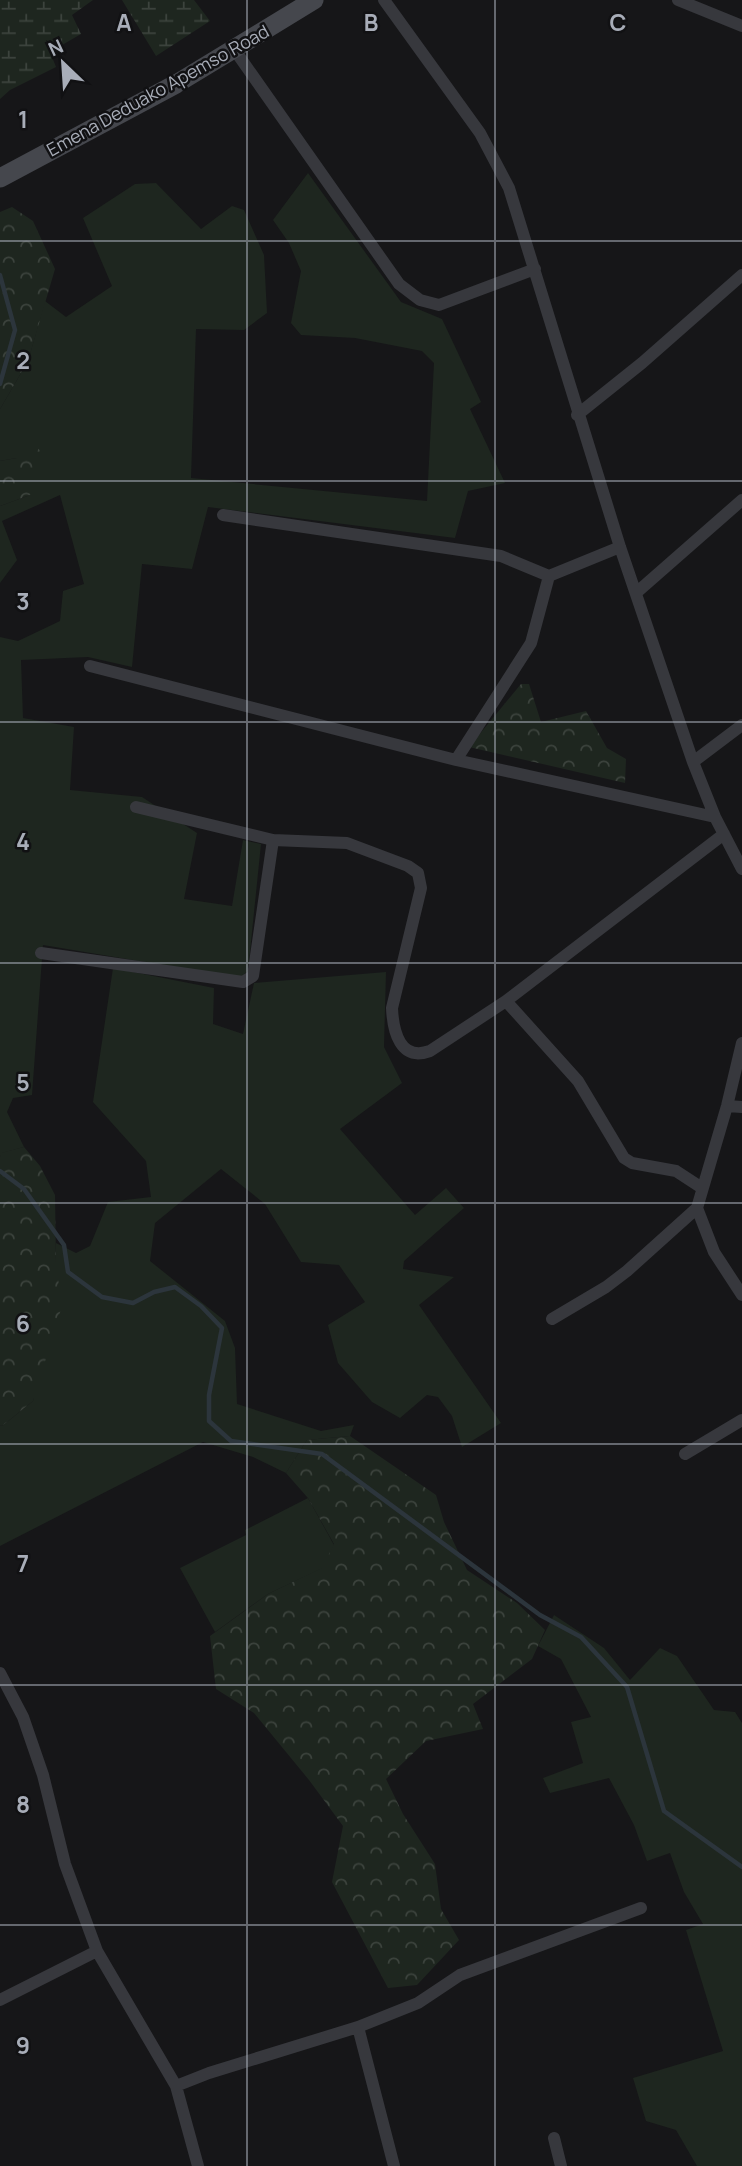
<svg xmlns="http://www.w3.org/2000/svg" width="742" height="2166" font-family="Manrope,sans-serif">
<defs>
<pattern id="forest-crowns" width="20" height="18" patternUnits="userSpaceOnUse" patternTransform="scale(1.75)"><rect width="20" height="18" fill="#1e261f"/><path d="M2 6a3 3 0 1 1 6 0M12 15a3 3 0 1 1 6 0" fill="none" stroke="#3c433d"/></pattern>
<pattern id="wetland-marsh" width="20" height="14" patternUnits="userSpaceOnUse" patternTransform="scale(1.75)"><rect width="20" height="14" fill="#1e261f"/><path d="M1 5h8M5 5V1M11 12h8M15 12V8" fill="none" stroke="#3c433d"/></pattern>
</defs>
<rect width="100%" height="100%" fill="#161618"/>
<!-- green -->
<path fill="#1e261f" d="M308,173l93,129 41,17 39,83 -11,7 35,74 -37,8 -13,47 -247,-31 -16,62 -50,-5 -10,103 -44,-10 -67,3 2,58 51,9 -4,63 72,7 55,36 -13,66 48,7 11,-66 18,4 -13,127 -8,7 -197,-33 -11,150 -19,3 -6,14 17,35 -22,6 -2,4v-520l18,4 42,-20 3,-30 21,-7 -24,-89 -58,26 15,39 -17,23v-77l30,-11 -13,-37 -17,3v-52l28,-48 17,-60 21,16 46,-31 -29,-68 52,-34 21,-1 45,46 31,-23 12,4 20,45 3,58 -23,17 -48,-1 -5,149 236,23 7,-138 -12,-12 -67,-13 -54,-3 -10,-12 10,-52 -12,-28 -16,-23z
M113,968l101,20 -1,36 30,10 11,-51 132,-11 -2,75 18,36 -62,46 75,86 31,-27 18,20 -60,53 -1,8 51,8 -35,28 82,118 -39,24 -10,-31 -14,-19 -11,-2 -27,23 -28,-16 -34,-39 -10,-38 37,-23 -26,-37 -38,-3 -36,-58 -44,-35 -66,54 -5,38 75,60 10,27 2,56 84,27 33,-6 -4,11 -43,4 -21,33 -33,-16 -50,-15 -203,104v-121l2,1 31,-25 23,-137v-21l20,10 14,-7 18,-44 43,-5 -5,-36 -53,-59z
M308,1498l26,47 -11,23 -55,26 -53,38 -35,-64 66,-33 -1,-5z
M554,1615l50,33 26,32 30,-32 17,8 37,54 21,2 7,11v443h-45l-21,-36 -30,-9 -13,-43 90,-27 -37,-121 17,-6 -19,-32 -14,-39 -23,8 -13,-36 -25,-47 -59,15 -7,-15 40,-15 -12,-41 20,-5 -30,-58 -23,-13z"/>
<!-- forest -->
<path fill="url(#forest-crowns)" d="M12,207l21,14 22,48 -27,92 -28,48v-197z
M32,443l14,13 -16,39 -30,11v-45l17,-3z
M521,684h8l12,38 45,-11 21,37 19,11 -1,24 -156,-36z
M24,1147l16,19 15,29 1,69 6,42 -29,95 -31,25 -2,-1v-268l1,-4z
M350,1436l86,59 8,27 23,48 50,33 28,27 -13,29 -59,45 10,25 -57,12 -40,38 17,35 32,50 6,45 18,31 -42,45 -29,3 -56,-106 11,-56 -34,-46 -55,-67 -38,-24 -6,-53 58,-42 54,-26 12,-24 -26,-46 -22,-25 21,-33z"/>
<!-- wetland -->
<path fill="url(#wetland-marsh)" d="M0,0h93l-21,15 9,19 -31,18 6,15 -46,23 -10,9z
M122,0h72l16,21 -54,35z"/>
<g fill="none" stroke-linecap="round" stroke-linejoin="round">
<!-- stream -->
<path stroke="#2c353c" stroke-width="4.5" d="M0,275l15,55 -15,54
M0,1171l24,18 40,56 4,27 34,25 31,6 21,-11 21,-5 26,19 21,22 -13,67v26l22,20 91,13 218,161 41,22 46,50 37,124 78,56"/>
<!-- street -->
<path stroke="#37383d" stroke-width="12" d="M384,0l96,133 29,55 111,359 73,215 22,55 27,52
M678,0l64,26
M234,49l165,235 21,16 19,5 96,-36
M577,415l65,-52 100,-88
M223,515l278,41 48,20 -18,67 -75,117
M549,576l71,-29
M636,593l106,-93
M90,666l366,94 259,57
M693,762l49,-37
M136,807l137,33 74,3 61,23 10,7 3,15 -29,120c1,23 8,54 38,43l76,-50 218,-167
M41,953l202,29 10,-6 20,-136
M506,1001l72,80 46,77 8,5 44,8 26,17
M727,1106l15,1
M697,1208l17,44 28,43
M552,1319l54,-32 21,-16 70,-63 30,-102 15,-63
M685,1454l57,-34
M0,1673l23,44 20,58 22,89 32,87 79,135 22,80
M0,2000l97,-49
M358,2027l36,139
M176,2086l33,-13 149,-46 60,-24 42,-28 181,-67
M554,2138l7,28"/>
<!-- secondary -->
<path stroke="#45474d" stroke-width="19" d="M0,178l176,-94 138,-84"/>
</g>
<!-- grid -->
<path fill="none" stroke="#a8adb8" stroke-width="2" stroke-opacity="0.55" d="M247,0v2166M495,0v2166M0,241h742M0,481h742M0,722h742M0,963h742M0,1203h742M0,1444h742M0,1685h742M0,1925h742"/>
<g text-anchor="middle" stroke-width="5" stroke-linejoin="round" paint-order="stroke">
<!-- street labels -->
<g font-size="18" fill="#a8adb8" stroke="#111113">
<text transform="translate(158 91) rotate(-29)" y="6">Emena Deduako Apemso Road</text>
</g>
</g>
<g font-size="23" text-anchor="middle" font-weight="bold" fill="#a8adb8" stroke="#111113" stroke-width="5" stroke-linejoin="round" paint-order="stroke">
<text x="124" y="31">A</text>
<text x="371" y="31">B</text>
<text x="618" y="31">C</text>
<text x="23" y="128">1</text>
<text x="23" y="369">2</text>
<text x="23" y="610">3</text>
<text x="23" y="850">4</text>
<text x="23" y="1091">5</text>
<text x="23" y="1332">6</text>
<text x="23" y="1572">7</text>
<text x="23" y="1813">8</text>
<text x="23" y="2054">9</text>
</g>
<!-- north arrow -->
<g transform="translate(63 63) rotate(335)" stroke="#111113" stroke-width="5" paint-order="stroke">
<path d="M0-5L12 26L0 18L-12 26Z" fill="#a8adb8"/>
<text y="-10" font-size="19" font-weight="bold" text-anchor="middle" fill="#a8adb8">N</text>
</g>
</svg>
